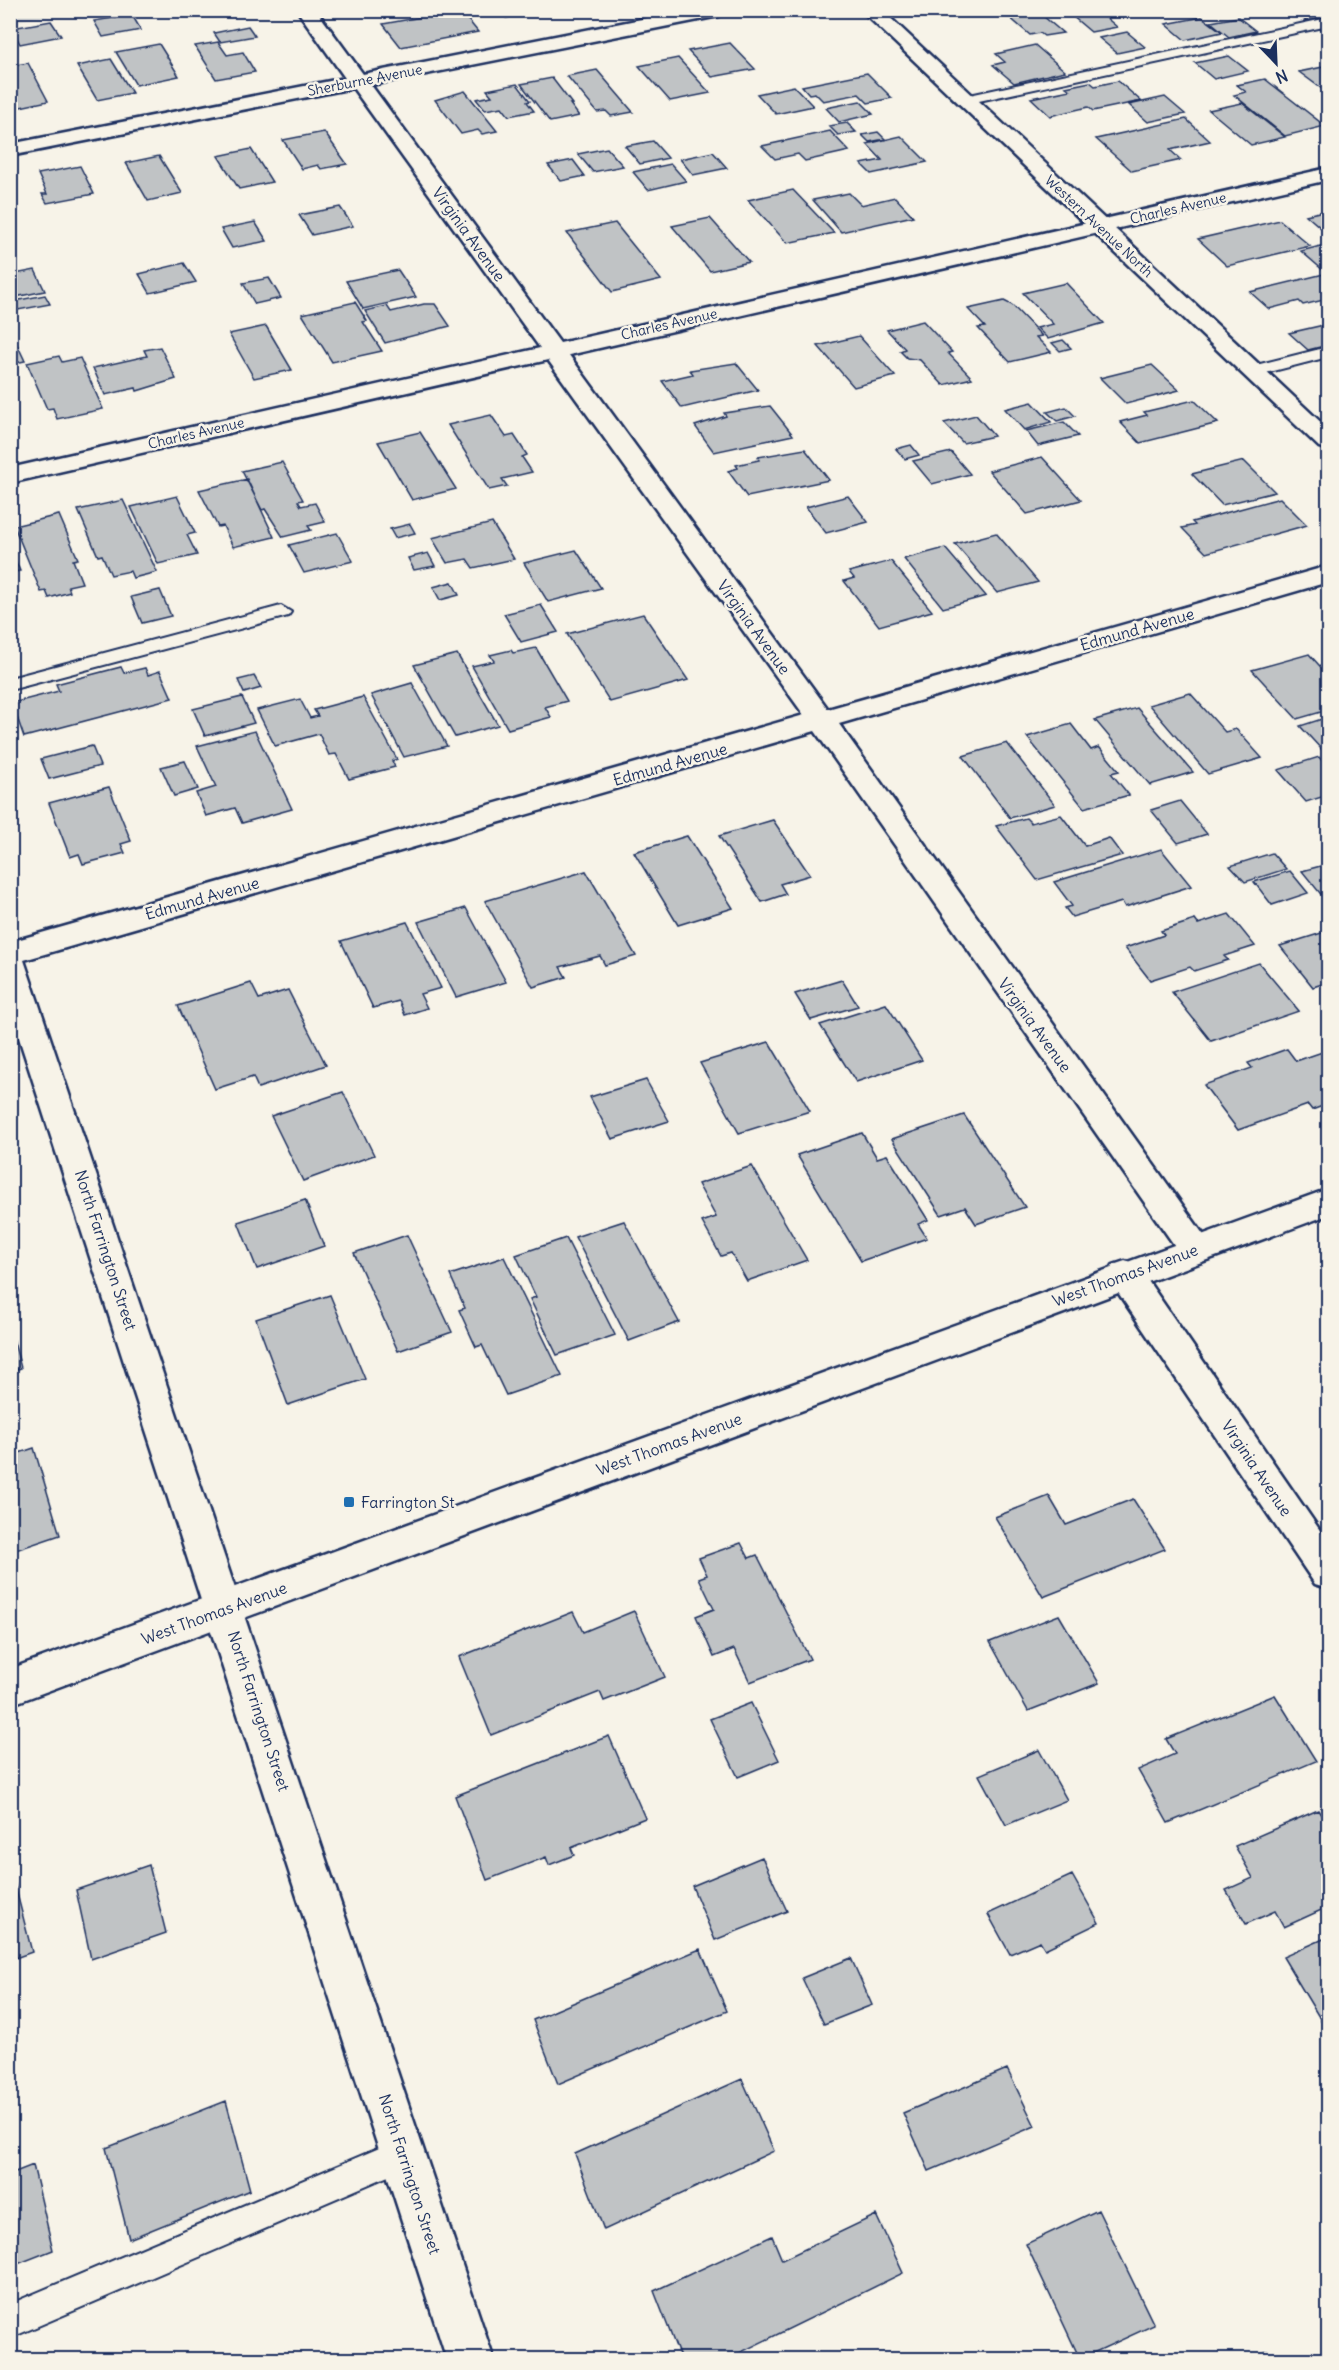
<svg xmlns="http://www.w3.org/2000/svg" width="1339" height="2370" font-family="Delius,sans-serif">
<rect width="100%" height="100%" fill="#f7f3e8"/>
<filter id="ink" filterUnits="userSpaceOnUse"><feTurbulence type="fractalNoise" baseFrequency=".0167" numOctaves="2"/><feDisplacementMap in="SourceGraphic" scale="12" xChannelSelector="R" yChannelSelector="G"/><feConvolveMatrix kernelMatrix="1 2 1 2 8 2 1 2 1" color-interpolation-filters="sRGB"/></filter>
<g filter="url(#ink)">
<!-- built -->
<path fill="#e6e5de" d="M11,10h65v1l-65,11z"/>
<!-- building -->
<path fill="#c0c3c5" stroke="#1b2f5e" stroke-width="1.5" d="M460,10l18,22 -77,15 -18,-23z
M483,10h59v1l-36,7 -4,-4 -13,3z
M1001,10h35l27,23 -19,3 -4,-3 -10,2z
M1065,10h32l20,17 -26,5z
M1298,10h30v6l-22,5 -9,-7 4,-1z
M132,15l9,15 -38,7 -9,-16z
M1202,17l20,15 -37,8 -19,-16z
M1238,17l18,14 -27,6 -18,-15z
M51,21l10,15 -41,8 -8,-16z
M248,26l7,10 -35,6 -6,-9z
M1127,32l18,15 -28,6 -18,-15z
M218,42l9,13 16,-3 12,20 -39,7 -21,-33z
M730,43l25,26 -43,8 -24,-26z
M159,44l20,32 -43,9 -20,-33z
M1035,45l30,26 -51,12 -21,-18 12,-3 -9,-8z
M1229,56l19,15 -34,8 -19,-16z
M678,58l32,35 -40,8 -31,-35z
M111,59l21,34 -35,7 -20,-34z
M28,63l20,38 -32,7 -6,-10v-32z
M1328,66v32l-6,-5 4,-1 -27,-20z
M597,70l36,42 -22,4 -5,-5 -9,1 -30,-36z
M867,73l25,25 -24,5 -9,-9 -36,7 -8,-8 -6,1 -7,-8z
M552,78l20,26h-2l9,12 -29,6 -29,-38z
M1265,79l60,47 -40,10 -51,-41 12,-3 -9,-7z
M1118,81l23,20 -48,10 -5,-4 -38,9 -19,-18 39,-8 -4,-3 24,-5 5,4z
M517,84l13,17 -3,1 7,9 -25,5 -7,-9 -17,3 -9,-11 16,-3 -5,-6z
M794,86l19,20 -37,8 -19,-20z
M465,91l32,40 -15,3 -4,-4 -17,4 -26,-34z
M1165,97l20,17 -37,8 -19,-17z
M860,101l13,13 -34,8 -13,-14z
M1242,103l43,34 -34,8 -42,-35z
M1186,119l24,22 -40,9 11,10 -49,11 -36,-32z
M847,123l9,9 -18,3 -9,-9z
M830,131l19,20 -44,10 -7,-7 -23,5 -13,-13z
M324,132l23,32 -26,5 -3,-4 -16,4 -19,-29z
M878,132l7,7 -16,3 -7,-7z
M901,136l26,26 -56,12 -10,-10 21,-4 -15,-16z
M653,141l15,17 -28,6 -15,-18z
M607,148l16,18 -30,6 -15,-18z
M251,149l21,33 -33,7 -21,-33z
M713,152l14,16 -34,7 -13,-16z
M159,156l23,37 -34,8 -22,-38z
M573,160l12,16 -24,5 -13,-16z
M671,164l15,17 -38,9 -15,-18z
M80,166l14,28 -47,9 -5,-9h5l-9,-20z
M793,190l41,43 -47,10 -39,-43z
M849,193l12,12 34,-8 18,19 -72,16 -28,-32z
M340,207l13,19 -41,9 -13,-20z
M1328,210v24l-22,-19z
M710,218l39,44 -39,9 -38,-45z
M1280,220l30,26 -83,20 -29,-27z
M255,222l12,19 -35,7 -11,-19z
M615,223l46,57 -49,12 -45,-59z
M1328,244v27l-3,1 -24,-21z
M184,263l12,19 -46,11 -11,-19z
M35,270l10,21 -35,7v-23z
M398,270l18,27 -53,12 -17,-28z
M1328,273v26l-25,6 -4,-4 -30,8 -19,-17z
M269,278l12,20 -26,6 -12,-21z
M1066,283l38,40 -56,16 -11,-11 16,-4 -30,-31z
M45,295l5,9 -32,6 -4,-9z
M1004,301l8,4 30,31 -6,1 15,15 -41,10 -32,-34 7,-1 -17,-18z
M355,302l12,19 -4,1 19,29 -50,11 -30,-48z
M424,304h11l15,22 -65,17 -20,-32 22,-5 4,6z
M923,321l29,31 -4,1 24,25 -29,7 -23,-25 -13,-2 -7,-7 5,-2 -18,-19z
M1328,324v21l-20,5 -19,-17z
M266,326l26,44 -38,8 -25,-44z
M859,336l36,40 -41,11 -36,-41z
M15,340l10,21 -15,3v-23z
M1063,340l8,8 -11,3 -8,-8z
M160,347l16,32 -39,12 -1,-3 -31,7 -12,-27 54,-12 -3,-6z
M59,356l3,6 18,-4 23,51 -46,10 -4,-11 -6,1 -20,-46z
M736,363l22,27 -76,18 -20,-27 31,-7 -3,-4z
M1152,365l27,25 -53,14 -26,-26z
M1194,400l24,23 -78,20 -20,-21 27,-7 -3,-3z
M1032,402l19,20 -27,8 -19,-21z
M770,406l23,29 -79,17 -19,-26 31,-10 -2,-3z
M1066,407l9,9 -18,5 -10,-9z
M491,415l15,22 8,-2 13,20 -5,2 10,15 -30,7 5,7 -18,4 -41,-65z
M976,415l18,21 -31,7 -19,-20z
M1064,422l14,14 -40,10 -12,-15z
M420,432l36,57 -44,11 -34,-58z
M911,445l8,10 -14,4 -9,-10z
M805,449l24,31 -82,17 -19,-26 10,-3 -2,-3 23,-5 -1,-3z
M951,452l19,22 -38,10 -19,-23z
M1042,457l39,43 -54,14 -38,-43z
M1244,461l31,31 -53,13 -30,-31z
M282,462l21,38 -5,1 3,5 14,-3 10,19 -17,4 3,4 -28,7 -18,-28 -3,1 -20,-39z
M247,479l27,58 -41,10 -10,-21 -5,1 -19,-37z
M177,496l18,37 -8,2 10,20 -39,9 -27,-57z
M848,496l20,26 -42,11 -20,-26z
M1280,498l27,27 -101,28 -24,-25 13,-3 -3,-3z
M123,500l34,72 -24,6 -3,-7 -19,4 -9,-20 -4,1 -20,-46z
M59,515l19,44 -5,1 9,23 -14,3 2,6 -21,6 -3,-7 -5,1 -27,-66z
M492,523l22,36 -41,9 -6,-9 -20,4 -15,-25z
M410,524l5,9 -20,5 -5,-9z
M337,533l16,28 -49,12 -15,-28z
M996,533l42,49 -41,11 -42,-49z
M10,548l10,23 -10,2z
M945,548l41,48 -43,12 -39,-49z
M576,550l25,38 -53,14 -24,-39z
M428,553l7,13 -21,4 -6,-12z
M891,561l41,50 -53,15 -35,-45 10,-3 -5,-6z
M452,582l7,13 -19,5 -7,-13z
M160,590l11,26 -29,7 -11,-26z
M541,605l17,27 -37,10 -17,-28z
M643,614l45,66 -78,22 -43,-68z
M536,648l31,53 -22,6 6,10 -43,12 -36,-63 22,-5 -4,-6 21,-5 2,3z
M457,654l41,71 -43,12 -41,-72z
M1309,654l19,21v35l-31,9 -45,-49z
M121,667l3,6 21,-5 3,7 12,-4 12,27 -148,39 -12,-34 47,-12 -3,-7z
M254,676l7,12 -17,5 -6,-13z
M412,683l35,63 -43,11 -33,-62z
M1190,693l35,39 11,-3 26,29 -54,16 -59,-69z
M242,697l12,26 -49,13 -12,-27z
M363,697l34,62 -5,2 3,6 -46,12 -13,-25 -7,1 -10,-21 -44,12 -18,-36 43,-11 10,19 8,-2 -4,-6z
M1137,708l56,64 -43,13 -55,-65z
M1328,717v33l-5,1 -23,-25z
M1071,724l20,26 8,-3 20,24 -8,2 18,22 -45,13 -57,-71z
M255,731l37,78 -50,14 -7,-15 -29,8 -10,-23 20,-6 -19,-41z
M1007,743l48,62 -45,13 -47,-62z
M92,746l8,20 -51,13 -8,-20z
M1319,757l9,11v27l-22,7 -28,-32z
M185,761l13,28 -24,7 -13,-29z
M109,787l22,54 -10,3 4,9 -42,11 -4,-10 -9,3 -21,-54z
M1180,801l27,33 -29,9 -27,-33z
M1061,815l24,31 24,-8 13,17 -85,25 -41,-54 30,-8 5,5z
M773,820l37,55 -30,9 6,10 -24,8 -43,-66z
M687,836l46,72 -55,17 -44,-73z
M1161,849l30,37 -66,21 -3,-5 -50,15 -7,-9 7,-2 -18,-24z
M1272,853l14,16 -41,13 -15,-16z
M1328,864v39l-26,-32z
M586,871l50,85 -31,9 -5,-9 -40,11 6,10 -33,10 -48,-86z
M1290,871l18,22 -36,12 -18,-23z
M466,908l40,74 -50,15 -38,-75z
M1229,914l26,32 -31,10 4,4 -34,11 -4,-4 -40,13 -25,-32 39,-13 -3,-4 34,-11 3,4z
M407,922l34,66 -21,6 7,14 -22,7 -6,-14 -26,7 -32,-67z
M1328,931v51l-15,5 -33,-41z
M1259,963l40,48 -88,30 -39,-49z
M842,980l16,26 -47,14 -16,-26z
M251,983l8,16 29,-9 38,75 -68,23 -5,-11 -38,12 -37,-83z
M886,1004l36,56 -66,22 -36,-57z
M769,1042l41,69 -71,22 -39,-70z
M1287,1049l9,12 32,-11v54l-16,6 -4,-5 -70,25 -34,-45 48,-17 -4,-5z
M646,1080l23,41 -57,18 -22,-42z
M343,1092l31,63 -71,26 -32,-65z
M964,1115l61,92 -49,17 -11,-17 -24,8 -49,-76z
M862,1133l15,25 10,-3 41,65 -10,4 9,14 -66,23 -64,-106z
M752,1166l55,94 -60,21 -16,-28 -10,3 -19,-34 14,-5 -18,-33z
M305,1200l19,46 -67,23 -19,-47z
M624,1221l55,101 -50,19 -54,-104z
M407,1235l45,97 -54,19 -44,-98z
M566,1238l49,97 -58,20 -27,-56 6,-2 -20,-42z
M504,1257l58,119 -56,19 -24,-50 -6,2 -17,-37 6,-2 -15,-33z
M330,1295l35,84 -77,26 -32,-86z
M10,1327l11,41 -11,4z
M34,1448l26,87 -50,17v-96z
M1049,1496l17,29 67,-26 32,50 -122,48 -48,-80z
M741,1543l8,15 8,-3 53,104 -60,23 -16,-33 -20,8 -18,-41 18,-7 -15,-31 8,-3 -8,-17z
M634,1611l31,66 -61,24 -4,-9 -109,43 -32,-78 114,-45 10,20z
M1059,1615l40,68 -71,28 -38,-69z
M1275,1695l41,66 -148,62 -30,-53 37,-16 -9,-15z
M751,1703l28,57 -41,17 -28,-58z
M609,1736l36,82 -74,30 3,7 -25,10 -3,-8 -59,23 -32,-84z
M1039,1750l28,50 -61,25 -27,-50z
M1318,1810l10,16v81l-44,20 -9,-16 -29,13 -20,-34 27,-12 -18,-32z
M762,1857l25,54 -72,29 -23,-54z
M149,1865l17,68 -75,26 -15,-69z
M10,1866l22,86 -22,8z
M1072,1875l27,48 -54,26 -5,-8 -30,13 -22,-40z
M1328,1937v95l-45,-75z
M700,1949l27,62 -169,73 -25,-64z
M851,1958l21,47 -48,19 -22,-46z
M1007,2069l28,57 -106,45 -26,-58z
M742,2079l32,72 -170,79 -29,-76z
M226,2101l24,89 -121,49 -23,-91z
M33,2165l20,85 -43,17v-93z
M1098,2210l56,115 -74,34 -54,-115z
M876,2215l27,58 -178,87h-44l-27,-69 118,-55 10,24z
M1267,2351l5,9h-22z"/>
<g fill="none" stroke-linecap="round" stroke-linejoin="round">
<defs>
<path id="lane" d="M1328,18v8l-363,78 -7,-4 7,-4z
M1328,347v10l-74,19 -9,-5 3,-4z
M281,606l10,6 -3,4 -278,74v-12z
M403,2138l11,5 5,11 -5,11 -404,173v-34z"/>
<path id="street" d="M297,10h19l47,64 324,-64h41l-9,6 -348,69 189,258 768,-175v12l-759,175 259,354 500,-143v16l-489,142 369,517 5,9 -5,9 -12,4 -12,-4 -369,-528 -791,229 470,1400h-47l-437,-1350v-68l794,-227 -256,-355 -538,123v-15l530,-120 -187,-260 -343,68v-12l335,-66z
M1125,1261l12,4 191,277v46l-13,-4 -202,-299 -5,-10 5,-10z"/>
<path id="secondary" d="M861,10h21l446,419v20l-9,-2z
M1328,1189v26l-1318,490v-36z"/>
</defs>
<!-- lane casing -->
<use href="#lane" stroke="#1b2f5e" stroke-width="4"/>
<!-- street casing -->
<use href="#street" stroke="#1b2f5e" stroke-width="5"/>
<!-- secondary casing -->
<use href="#secondary" stroke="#1b2f5e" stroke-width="5"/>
<!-- lane -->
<use href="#lane" fill="#f7f3e8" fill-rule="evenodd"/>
<!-- street -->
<use href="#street" fill="#f7f3e8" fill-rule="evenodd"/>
<!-- secondary -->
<use href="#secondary" fill="#f7f3e8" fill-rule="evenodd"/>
</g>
</g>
<!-- markers -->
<rect fill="#1f6fb2" stroke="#f7f3e8" stroke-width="2" x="343" y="1496" width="12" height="12" rx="3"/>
<g text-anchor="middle" stroke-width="5" stroke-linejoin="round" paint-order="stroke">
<!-- far-street labels -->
<g font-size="14" fill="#1b2f5e" stroke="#f7f3e8">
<text transform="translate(365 80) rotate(-11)" y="5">Sherburne Avenue</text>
<text transform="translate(1178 208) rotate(-13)" y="5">Charles Avenue</text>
<text transform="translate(1099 226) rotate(43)" y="5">Western Avenue North</text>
<text transform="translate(669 324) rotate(-13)" y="5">Charles Avenue</text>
<text transform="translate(196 433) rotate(-13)" y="5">Charles Avenue</text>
</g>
<!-- street labels -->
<g font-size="16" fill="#1b2f5e" stroke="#f7f3e8">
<text transform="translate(469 234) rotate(54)" y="6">Virginia Avenue</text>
<text transform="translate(754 627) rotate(54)" y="6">Virginia Avenue</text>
<text transform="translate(1137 629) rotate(-16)" y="6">Edmund Avenue</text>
<text transform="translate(670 764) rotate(-16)" y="6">Edmund Avenue</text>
<text transform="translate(202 898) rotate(-16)" y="6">Edmund Avenue</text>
<text transform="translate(1035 1025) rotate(54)" y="6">Virginia Avenue</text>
<text transform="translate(106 1250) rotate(72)" y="6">North Farrington Street</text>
<text transform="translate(1125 1275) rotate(-20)" y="6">West Thomas Avenue</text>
<text transform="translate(669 1444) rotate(-20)" y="6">West Thomas Avenue</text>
<text transform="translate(1257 1468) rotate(56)" y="6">Virginia Avenue</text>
<text transform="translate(214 1613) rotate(-20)" y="6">West Thomas Avenue</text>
<text transform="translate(259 1711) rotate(72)" y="6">North Farrington Street</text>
<text transform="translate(410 2174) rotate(72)" y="6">North Farrington Street</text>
</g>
<!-- poi labels -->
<g font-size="16" fill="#1b2f5e" stroke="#f7f3e8" text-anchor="start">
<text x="361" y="1508">Farrington St</text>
</g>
</g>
<!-- margin -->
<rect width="1339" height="2370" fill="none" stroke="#f7f3e8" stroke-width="36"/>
<rect x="18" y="18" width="1303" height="2334" fill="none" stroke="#1b2f5e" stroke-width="2" filter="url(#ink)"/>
<!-- north arrow -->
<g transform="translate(1276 63) rotate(157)" stroke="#f7f3e8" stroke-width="4.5" paint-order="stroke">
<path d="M0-4.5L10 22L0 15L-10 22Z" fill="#1b2f5e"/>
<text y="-9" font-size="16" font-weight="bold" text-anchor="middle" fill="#1b2f5e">N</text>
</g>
</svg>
